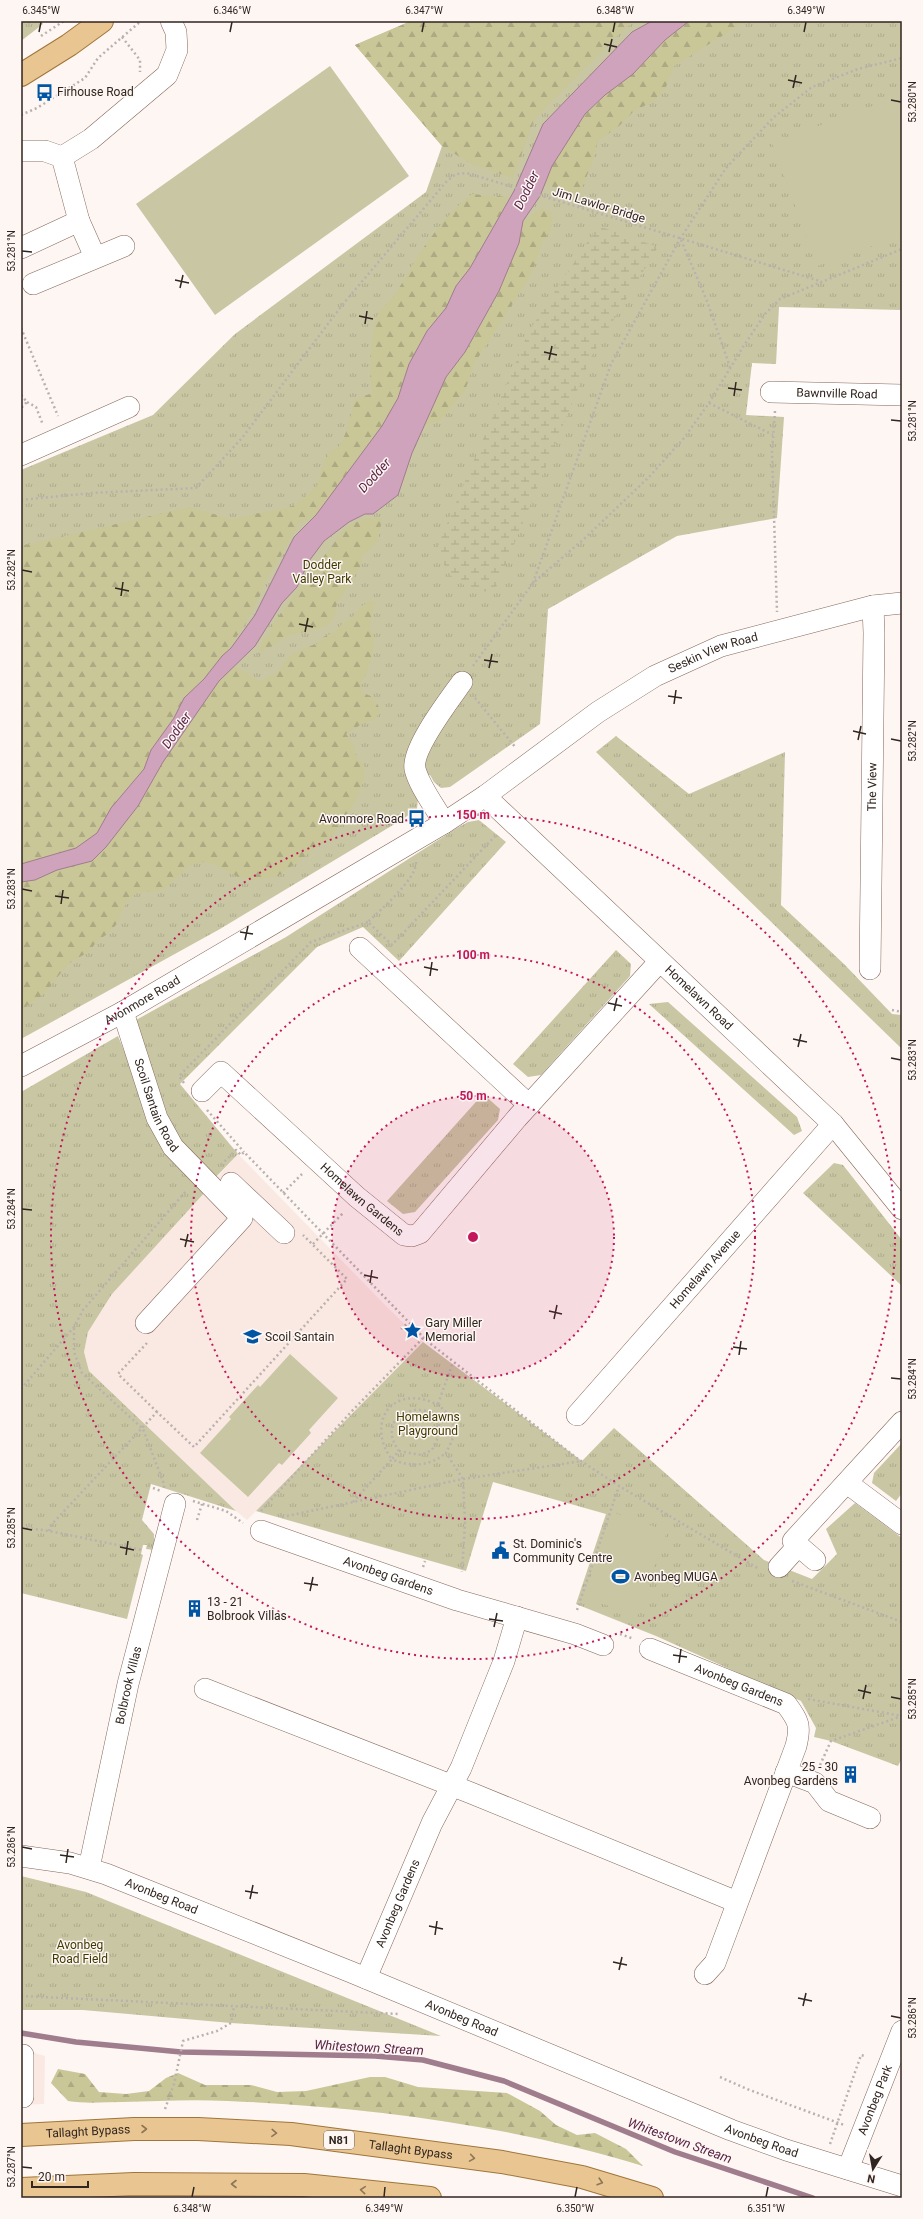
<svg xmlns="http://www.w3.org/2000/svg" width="923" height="2219" font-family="Roboto,sans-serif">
<defs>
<pattern id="grass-tufts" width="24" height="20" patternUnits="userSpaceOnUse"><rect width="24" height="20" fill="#c9c6a4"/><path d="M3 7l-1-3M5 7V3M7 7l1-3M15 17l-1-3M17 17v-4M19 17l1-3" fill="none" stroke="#adaa8d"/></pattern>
<pattern id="forest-firs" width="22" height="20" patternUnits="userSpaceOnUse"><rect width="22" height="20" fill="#c9c698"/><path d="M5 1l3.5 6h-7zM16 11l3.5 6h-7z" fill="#adaa83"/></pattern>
<pattern id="wetland-marsh" width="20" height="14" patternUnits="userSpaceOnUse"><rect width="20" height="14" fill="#c9c6a4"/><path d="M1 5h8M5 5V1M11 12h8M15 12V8" fill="none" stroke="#adaa8d"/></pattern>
</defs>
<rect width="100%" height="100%" fill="#fdf6f3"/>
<!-- built -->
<path fill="#fae9e2" d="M238,1154l149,153 36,35 -176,178 -11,-9 -147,-140 -5,-19 4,-20 24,-38z
M21,2049l24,7 -1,48 -23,1z"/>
<!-- grass -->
<path fill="url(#grass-tufts)" d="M21,21h20l2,3 -22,17z
M411,21h491v289l-123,-3 -3,57 -24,-1 -6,52 38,2 -7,101 -100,18 -129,73 -8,115 -90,63 -9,1 -7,-6 -4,-7 -16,7 4,16 -1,11 -14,10 -183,110 -199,110v-569l132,-55 82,-81 191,-142 16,-46 -87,-101z
M616,736l73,58 96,-42 -4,153 63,59 48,50 10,1v34l-306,-297z
M479,820l27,22 -107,119 -36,-34 -46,20 -137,137 58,70 -24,25 -44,-47 -34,-112 150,-83 171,-109 11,-6z
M616,950l15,14 -1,12 -89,99 -13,2 -15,-13z
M668,1002l129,115 5,14 -8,4 -145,-131z
M118,1036l38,93 50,62 -94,103 -24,38 -4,20 5,19 147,140 -85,-27 -9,36 12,14v16l-8,-1 1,-4h-4l-2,9 2,1 -16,64 -106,-26v-501z
M483,1094l17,15 -2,11 -83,92 -12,2 -16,-13z
M834,1163l9,2 59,75v46l-99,-93z
M423,1342l159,119 32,-33 150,132 48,19 25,-25 -11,-25 29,-26 47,35v220l-4,8 -67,-25 -17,-4 2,-9 -15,-27 -145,-65 -80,-32 30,-90 -113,-32 -27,89 -210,-60z
M902,1443v50l-6,8 -24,-18 2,-10z
M21,1876l65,16 355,144 -210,-13 -148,-13h-62z"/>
<!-- forest -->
<path fill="url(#forest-firs)" d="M411,21h225l-11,7 -91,92 -21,58 -42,-14 -29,-18 -87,-101z
M689,21h57l-72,45 -8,21 -9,12 -24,13 -14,14 -21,15 -5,20 -14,34 -35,-11 8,-18 33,-52 20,-19 28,-21 32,-34z
M472,194l36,3 -4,11 -34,60 -14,18 -10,22 -19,23 -18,33 -11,34 -16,28 -66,89 -17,9 -34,59 -14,31 -24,38 -11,12 13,-1 31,18 17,-8 12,-17 17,-9 11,-3 6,-7 13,-6 6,-7 13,-9 4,-7 10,-7h7l-7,26c2,3 5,7 5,11 1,11 -6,37 -13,45l2,10c11,3 14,8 17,18l-5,9 -10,2 -19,12 7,9 3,13 8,10v13l-10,26 -23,32 -53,39 -14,3 -13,1 -13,-3 -23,-12 -12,-3 -12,3 -28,25 -26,3 -10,8 -11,24 -10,10 -9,6 -7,10 -22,13 -24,30 -23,16v-464l168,-39 43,12 61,-13 24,-20 5,-19 6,-15c3,-1 7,-2 9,-4 9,-8 15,-36 17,-49l19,-6c-6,-15 -2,-67 6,-81 3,-6 9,-9 13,-14 11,-14 19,-32 29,-47 14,-20 32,-43 51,-57z
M541,208l12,5 -2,17 -9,13 -10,30 -58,91 -9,27 -25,30 -16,4 22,-48 19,-25 34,-61 20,-48 4,-22z
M365,518h17l-4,24 -17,15 1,7 -25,39 -3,16 -9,8 -34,8 -22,12 -11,8 5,-16 7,-6 2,-8 74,-98z
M58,2069l27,5 14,18 27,2 23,-3 17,-13 12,-5 27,12h46l26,7 29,-1 64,-14h15l33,10 89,6 33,18 16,14 21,10 18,-2 31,16 17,17c-134,-41 -275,-59 -415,-65 -35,-2 -71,0 -106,1 -18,0 -36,2 -54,-1l-17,-18z"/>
<!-- wetland -->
<path fill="url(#wetland-marsh)" d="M598,226l60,21 -67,110 -94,229 -10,6c-32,-7 -42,-16 -49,-47l91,-214z"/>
<!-- garden -->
<path fill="#c9c6a4" d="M330,66l79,110 -194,139 -79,-111z
M902,95v140l-85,31 -45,-123z
M290,1354l48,44 -29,32 2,3 -29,32 -3,-2 -31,34 -48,-44 31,-34 -2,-2 29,-32 2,2z
M612,1512l55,19 -30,85 -53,-19z"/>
<!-- water -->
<path fill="#cfa3bc" stroke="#a07d8d" d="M652,21h37l-24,19 -32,34 -28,21 -20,19 -33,52 -12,30 -17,25 -4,22 -20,48 -34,61 -19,25 -34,76 -14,42 -25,19h-8l-16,8 -25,19 -15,20 -12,26 -15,16 -27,43 -36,35 -56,81 -25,44 -32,41 -14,14 -35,9 -22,10 -14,2v-18l55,-16 21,-15 14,-25 33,-39 7,-19 23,-32 10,-20 20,-19 18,-23 9,-8 24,-33 39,-78 22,-22 66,-89 16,-28 11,-34 18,-33 19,-23 10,-22 14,-18 44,-77 29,-67 89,-92z"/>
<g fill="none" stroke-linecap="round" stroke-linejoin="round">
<!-- stream -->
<path stroke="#a07d8d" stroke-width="5.5" d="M21,2033l55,9 105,10 194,4 48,4 81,21 171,71 138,46"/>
<defs>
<g id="minor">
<path d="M21,151h24l17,6 29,-18 76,-64 10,-25 -1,-18 -5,-11"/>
<path d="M62,157l17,64 16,36"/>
<path d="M21,248l58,-27"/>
<path d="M33,284l91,-38"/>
<path id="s1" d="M771,392l131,3"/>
<path d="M21,455l108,-48"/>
<path id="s2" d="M485,796l348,328 69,85"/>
<path d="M444,823c-8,-15 -25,-37 -29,-54 -4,-20 35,-70 47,-87"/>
<path d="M360,948l169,157"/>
<path id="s3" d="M870,969l4,-336 -1,-27"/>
<path id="s4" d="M123,1012l34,106 16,29 69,71 -96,105"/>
<path id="s5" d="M21,1066l102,-54 321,-189 41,-27 113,-84 57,-36 66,-30 152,-40 29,-3"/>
<path id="s6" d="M202,1091l19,-19 136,125 47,38 8,1 8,-3 97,-115 142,-156"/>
<path d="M231,1183l53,50"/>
<path id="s7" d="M577,1415l256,-291"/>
<path d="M847,1483l55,41"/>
<path id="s8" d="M261,1531l196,69 118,34 28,11"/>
<path d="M815,1560l-22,-19 109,-119"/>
<path d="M779,1567l19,-21"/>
<path id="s9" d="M650,1649l136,55c13,17 15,22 10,42l-81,217 -10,11"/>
<path d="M205,1689l266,104 266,109"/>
<path d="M786,1772l29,11 14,18 41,17"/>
<path id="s10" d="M21,1856l49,7 36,11 245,98 380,158 55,20 116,36"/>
<path id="s11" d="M89,1868l39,-184 47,-180"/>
<path id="s12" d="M366,1978l66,-155 29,-55 43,-107 13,-44"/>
<path d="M21,2055h2v42h-2"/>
<path id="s13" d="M848,2169l54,-138"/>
</g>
<g id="major">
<path d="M21,75l48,-30 33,-24"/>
<path id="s14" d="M21,2135l113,-6h64l93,5 211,28 80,15 70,21"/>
<path d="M21,2189l113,-5 170,1 126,13"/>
</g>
</defs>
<!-- minor casing -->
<use href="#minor" stroke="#85675a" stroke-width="22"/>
<!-- major casing -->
<use href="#major" stroke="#a0753a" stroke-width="24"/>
<!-- path -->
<path stroke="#bab1ad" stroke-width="2.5" stroke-dasharray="2 3" stroke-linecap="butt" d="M41,36l23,-15
M122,37l18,23v12
M21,115l16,-7 48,-30 13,-20 43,-37
M681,240l26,61 23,66
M21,328l37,88
M21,395l6,7 -6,6
M27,402l9,5 7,18
M709,403l64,32
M775,411l-3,41 5,160
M21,500l71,-7 104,-5 46,-50 101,-134 104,-123 9,-7 11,-1 353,108
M533,583l78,-219 69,-125 46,-71 47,-50 39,-31 46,-18 44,-11
M473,666l60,-83 52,-45 64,-61 35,-39 25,-35 34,-56 22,-33 15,-15 122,-50
M475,698l41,50
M416,862c1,17 -36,48 -48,60l24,23 104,-110
M892,1010l10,2
M184,1083l-5,-7 132,-134 57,-20
M207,1110l37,42
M221,1165l15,-15 5,5 3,-3 183,189 151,118 41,27 140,83
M283,1193l19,-19
M313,1244l31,-32
M74,1328v24l8,21 61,56 21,55v5
M401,1329l7,-6
M147,1343l-29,31 39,38 2,-2
M21,1389l53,-62 9,-17 104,-120
M438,1404l15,-42
M426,1411c-12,-3 -22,1 -31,9 -6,12 -3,21 4,31l-7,8c19,9 38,7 54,-6
M399,1451l22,4 11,-5 8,-17 -2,-12
M153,1488l8,3
M193,1501l33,10 17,12
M353,1502l39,-43c-14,-16 -17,-47 7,-58 22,-9 53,5 55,29 0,9 -5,16 -8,23l17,26 2,44 -3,49
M261,1511l90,-99 72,-74
M282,1517l181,-38 119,-18
M197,1520l5,-16
M21,1527l28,4 93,19
M49,1531l3,-7 105,-112 37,35 153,-168 -44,-44
M423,1567l2,-6
M792,1581l110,41
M577,1610l42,-124
M620,1634l14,5
M808,1699l94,17
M820,1765l11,-24 71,-25
M21,1996l378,18
M720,2077l27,12 97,36
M165,2109l9,-25 9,-43 34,-10 14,-8 3,-16
M830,2144l31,-89 4,1"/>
<!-- minor -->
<use href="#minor" stroke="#fff" stroke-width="21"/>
<!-- major -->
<use href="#major" stroke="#e9c691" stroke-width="22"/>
</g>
<!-- one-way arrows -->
<defs><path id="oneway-chevron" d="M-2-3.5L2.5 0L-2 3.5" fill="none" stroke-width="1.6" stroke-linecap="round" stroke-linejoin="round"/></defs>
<g stroke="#8d7658">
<use href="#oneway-chevron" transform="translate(144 2129)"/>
<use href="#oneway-chevron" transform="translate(274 2133) rotate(3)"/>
<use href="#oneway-chevron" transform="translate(472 2158) rotate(9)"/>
<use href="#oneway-chevron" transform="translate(600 2182) rotate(17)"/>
<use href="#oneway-chevron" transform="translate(234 2184) rotate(-180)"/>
<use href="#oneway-chevron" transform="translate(363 2190) rotate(-175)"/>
</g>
<!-- ticks -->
<path fill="none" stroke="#31251f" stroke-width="1.5" d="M39,32l2,-10M230,32l2,-10M422,32l2,-10M613,32l2,-10M804,32l2,-10M604,44l13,3M609,52l3,-13M788,80l14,3M793,88l3,-13M891,100l10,2M22,251l10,1M175,280l14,3M180,288l3,-13M359,316l14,3M365,324l2,-13M544,352l13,3M549,360l3,-14M728,388l14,2M734,396l2,-14M891,420l10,1M22,570l10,2M115,588l14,3M121,596l2,-14M299,624l14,3M305,632l3,-14M484,660l14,2M489,668l3,-14M668,696l14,2M674,704l2,-14M853,731l13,3M891,739l10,2M858,740l3,-14M22,889l10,2M55,896l14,2M61,904l2,-14M240,932l13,2M245,940l3,-14M424,967l14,3M430,976l2,-14M608,1003l14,3M614,1011l3,-13M793,1039l14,3M798,1047l3,-13M891,1058l10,2M22,1209l10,1M180,1239l14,3M185,1247l3,-13M364,1275l14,3M370,1283l2,-13M549,1311l13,3M554,1319l3,-14M733,1347l14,2M739,1355l2,-14M891,1378l10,1M22,1528l10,2M120,1547l14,3M126,1555l2,-14M304,1583l14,2M310,1591l3,-14M489,1619l14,2M494,1627l3,-14M673,1655l14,2M679,1663l2,-14M858,1690l13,3M891,1697l10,2M863,1699l3,-14M22,1847l10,2M60,1855l14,2M66,1863l2,-14M245,1891l13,2M250,1899l3,-14M429,1926l14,3M435,1935l2,-14M613,1962l14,3M619,1970l3,-13M798,1998l14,3M803,2006l3,-13M891,2016l10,2M22,2167l10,1M192,2197l2,-10M384,2197l1,-10M575,2197l2,-10M766,2197l2,-10"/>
<!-- distance rings -->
<circle cx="473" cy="1237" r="141" fill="#c2185b" fill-opacity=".12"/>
<g fill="none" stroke="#c2185b" stroke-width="2" stroke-dasharray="2 4">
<circle cx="473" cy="1237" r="141"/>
<circle cx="473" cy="1237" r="282"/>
<circle cx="473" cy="1237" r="422"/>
</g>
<!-- icons -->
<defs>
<symbol id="bus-bare" viewBox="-9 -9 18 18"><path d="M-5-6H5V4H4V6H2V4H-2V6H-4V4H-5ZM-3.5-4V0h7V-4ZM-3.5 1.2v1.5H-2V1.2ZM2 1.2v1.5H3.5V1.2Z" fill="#0056a4" stroke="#fdf6f3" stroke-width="2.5" paint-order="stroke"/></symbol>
<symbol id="sight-bare" viewBox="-9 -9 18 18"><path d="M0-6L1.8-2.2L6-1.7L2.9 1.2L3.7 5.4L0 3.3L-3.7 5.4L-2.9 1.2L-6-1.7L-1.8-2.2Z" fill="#0056a4" stroke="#fdf6f3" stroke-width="2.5" paint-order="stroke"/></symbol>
<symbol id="school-bare" viewBox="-9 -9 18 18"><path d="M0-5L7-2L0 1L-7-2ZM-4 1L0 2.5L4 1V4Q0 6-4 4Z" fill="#0056a4" stroke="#fdf6f3" stroke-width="2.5" paint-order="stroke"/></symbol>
<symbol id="civic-bare" viewBox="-9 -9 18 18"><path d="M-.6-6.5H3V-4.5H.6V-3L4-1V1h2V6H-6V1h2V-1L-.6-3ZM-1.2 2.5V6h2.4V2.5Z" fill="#0056a4" stroke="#fdf6f3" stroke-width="2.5" paint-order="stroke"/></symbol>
<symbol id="stadium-bare" viewBox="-9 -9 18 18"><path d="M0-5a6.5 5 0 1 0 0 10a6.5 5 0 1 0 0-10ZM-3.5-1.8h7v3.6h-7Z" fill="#0056a4" stroke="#fdf6f3" stroke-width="2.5" paint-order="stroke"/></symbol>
<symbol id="building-bare" viewBox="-9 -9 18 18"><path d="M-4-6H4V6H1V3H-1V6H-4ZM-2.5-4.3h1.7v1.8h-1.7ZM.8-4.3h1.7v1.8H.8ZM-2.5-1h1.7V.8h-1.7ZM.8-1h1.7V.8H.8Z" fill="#0056a4" stroke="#fdf6f3" stroke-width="2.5" paint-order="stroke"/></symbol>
</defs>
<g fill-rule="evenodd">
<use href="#bus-bare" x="32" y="80" width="25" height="25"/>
<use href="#bus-bare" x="404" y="806" width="25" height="25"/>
<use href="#sight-bare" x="400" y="1318" width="25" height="25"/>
<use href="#school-bare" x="240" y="1324" width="25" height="25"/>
<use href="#civic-bare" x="488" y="1538" width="25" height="25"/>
<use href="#stadium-bare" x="608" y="1564" width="25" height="25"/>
<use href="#building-bare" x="182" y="1596" width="25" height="25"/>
<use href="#building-bare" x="838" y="1762" width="25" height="25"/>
</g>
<g text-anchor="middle" stroke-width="3" stroke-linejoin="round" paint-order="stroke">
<!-- shield labels -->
<rect fill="#fdf6f3" stroke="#6e645f" stroke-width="1" x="324" y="2131" width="30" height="18" rx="3"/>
<g font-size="11" font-weight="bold" fill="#31251f">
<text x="339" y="2144">N81</text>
</g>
<!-- poi labels -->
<g font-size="12" fill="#31251f" stroke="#fdf6f3" text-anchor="start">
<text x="57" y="96">Firhouse Road</text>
<text x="404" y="823" text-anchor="end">Avonmore Road</text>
<text x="425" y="1327">Gary Miller<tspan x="425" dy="14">Memorial</tspan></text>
<text x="265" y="1341">Scoil Santain</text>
<text x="513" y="1548">St. Dominic's<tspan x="513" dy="14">Community Centre</tspan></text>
<text x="634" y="1581">Avonbeg MUGA</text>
<text x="207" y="1606">13 - 21<tspan x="207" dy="14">Bolbrook Villas</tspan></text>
<text x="838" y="1771" text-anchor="end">25 - 30<tspan x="838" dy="14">Avonbeg Gardens</tspan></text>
</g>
<!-- street labels -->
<g font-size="12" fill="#31251f" stroke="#fdf6f3">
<text transform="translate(599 205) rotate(17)" y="4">Jim Lawlor Bridge</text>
<text dy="4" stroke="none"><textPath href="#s1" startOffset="66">Bawnville Road</textPath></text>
<text dy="4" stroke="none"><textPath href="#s5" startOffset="808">Seskin View Road</textPath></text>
<text dy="4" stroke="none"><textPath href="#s3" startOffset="182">The View</textPath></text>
<text dy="4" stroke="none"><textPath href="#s2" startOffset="294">Homelawn Road</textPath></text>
<text dy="4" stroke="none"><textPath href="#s5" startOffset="138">Avonmore Road</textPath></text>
<text dy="4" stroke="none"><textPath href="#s4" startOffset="99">Scoil Santain Road</textPath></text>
<text dy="4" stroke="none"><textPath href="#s6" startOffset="217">Homelawn Gardens</textPath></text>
<text dy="4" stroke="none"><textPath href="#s7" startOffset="194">Homelawn Avenue</textPath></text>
<text dy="4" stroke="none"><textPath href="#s8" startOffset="135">Avonbeg Gardens</textPath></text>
<text dy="4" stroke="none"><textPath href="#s11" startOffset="187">Bolbrook Villas</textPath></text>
<text dy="4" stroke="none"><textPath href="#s9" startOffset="96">Avonbeg Gardens</textPath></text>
<text dy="4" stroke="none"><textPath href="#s10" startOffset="147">Avonbeg Road</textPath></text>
<text dy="4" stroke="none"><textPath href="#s12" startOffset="81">Avonbeg Gardens</textPath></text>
<text dy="4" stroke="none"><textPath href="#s10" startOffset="471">Avonbeg Road</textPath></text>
<text dy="4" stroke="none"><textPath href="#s13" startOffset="74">Avonbeg Park</textPath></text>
<text dy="4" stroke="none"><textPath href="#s14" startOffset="67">Tallaght Bypass</textPath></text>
<text dy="4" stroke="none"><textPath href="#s10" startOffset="795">Avonbeg Road</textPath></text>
<text dy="4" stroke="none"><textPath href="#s14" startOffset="391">Tallaght Bypass</textPath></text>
</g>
<!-- park labels -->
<g font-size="12" fill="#3f3a00" stroke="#fdf6f3">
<text x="322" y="569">Dodder<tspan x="322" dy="14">Valley Park</tspan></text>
<text x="428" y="1421">Homelawns<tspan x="428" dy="14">Playground</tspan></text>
<text x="80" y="1949">Avonbeg<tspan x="80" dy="14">Road Field</tspan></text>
</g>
<!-- water labels -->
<g font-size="13" font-style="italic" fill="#5b2547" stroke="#fdf6f3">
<text transform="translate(526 190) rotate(-64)" y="5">Dodder</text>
<text transform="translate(374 475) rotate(-48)" y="5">Dodder</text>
<text transform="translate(176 730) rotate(-55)" y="5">Dodder</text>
<text transform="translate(369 2047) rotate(3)" y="5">Whitestown Stream</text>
<text transform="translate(680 2140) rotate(20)" y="5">Whitestown Stream</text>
</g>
</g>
<circle cx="473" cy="1237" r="6" fill="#c2185b" stroke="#fdf6f3" stroke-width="2"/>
<g font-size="12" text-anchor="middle" font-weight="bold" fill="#c2185b" stroke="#fdf6f3" stroke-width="3" stroke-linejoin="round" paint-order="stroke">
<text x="473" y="819">150 m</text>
<text x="473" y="959">100 m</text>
<text x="473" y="1100">50 m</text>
</g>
<!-- border -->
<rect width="923" height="2219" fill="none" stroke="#fdf6f3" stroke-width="44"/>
<!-- north arrow -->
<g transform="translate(873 2169) rotate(191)" stroke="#fdf6f3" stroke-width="3" paint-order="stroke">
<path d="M0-3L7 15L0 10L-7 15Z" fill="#31251f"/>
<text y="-6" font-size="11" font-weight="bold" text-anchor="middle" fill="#31251f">N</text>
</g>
<!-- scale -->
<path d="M32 2181v6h56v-6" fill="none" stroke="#31251f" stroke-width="2"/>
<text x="38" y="2181" font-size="12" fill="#31251f" stroke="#fdf6f3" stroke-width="3" paint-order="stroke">20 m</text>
<rect x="22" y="22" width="879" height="2175" fill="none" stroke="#31251f" stroke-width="1.5"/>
<g font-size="10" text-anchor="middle" fill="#31251f">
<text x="41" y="14">6.345°W</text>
<text x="232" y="14">6.346°W</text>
<text x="424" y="14">6.347°W</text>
<text x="615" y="14">6.348°W</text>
<text x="806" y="14">6.349°W</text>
<text transform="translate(912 102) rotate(-90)" y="4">53.280°N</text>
<text transform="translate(11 251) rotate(-90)" y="4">53.281°N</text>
<text transform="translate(912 421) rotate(-90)" y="4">53.281°N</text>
<text transform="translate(11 570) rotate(-90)" y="4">53.282°N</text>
<text transform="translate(912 741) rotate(-90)" y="4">53.282°N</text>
<text transform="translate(11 889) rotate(-90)" y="4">53.283°N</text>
<text transform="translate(912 1060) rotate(-90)" y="4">53.283°N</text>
<text transform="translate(11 1209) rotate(-90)" y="4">53.284°N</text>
<text transform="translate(912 1379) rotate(-90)" y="4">53.284°N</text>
<text transform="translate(11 1528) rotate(-90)" y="4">53.285°N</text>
<text transform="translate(912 1699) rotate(-90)" y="4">53.285°N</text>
<text transform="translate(11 1847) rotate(-90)" y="4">53.286°N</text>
<text transform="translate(912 2018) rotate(-90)" y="4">53.286°N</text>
<text transform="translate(11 2167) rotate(-90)" y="4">53.287°N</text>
<text x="192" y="2212">6.348°W</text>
<text x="384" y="2212">6.349°W</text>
<text x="575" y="2212">6.350°W</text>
<text x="766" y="2212">6.351°W</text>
</g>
</svg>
